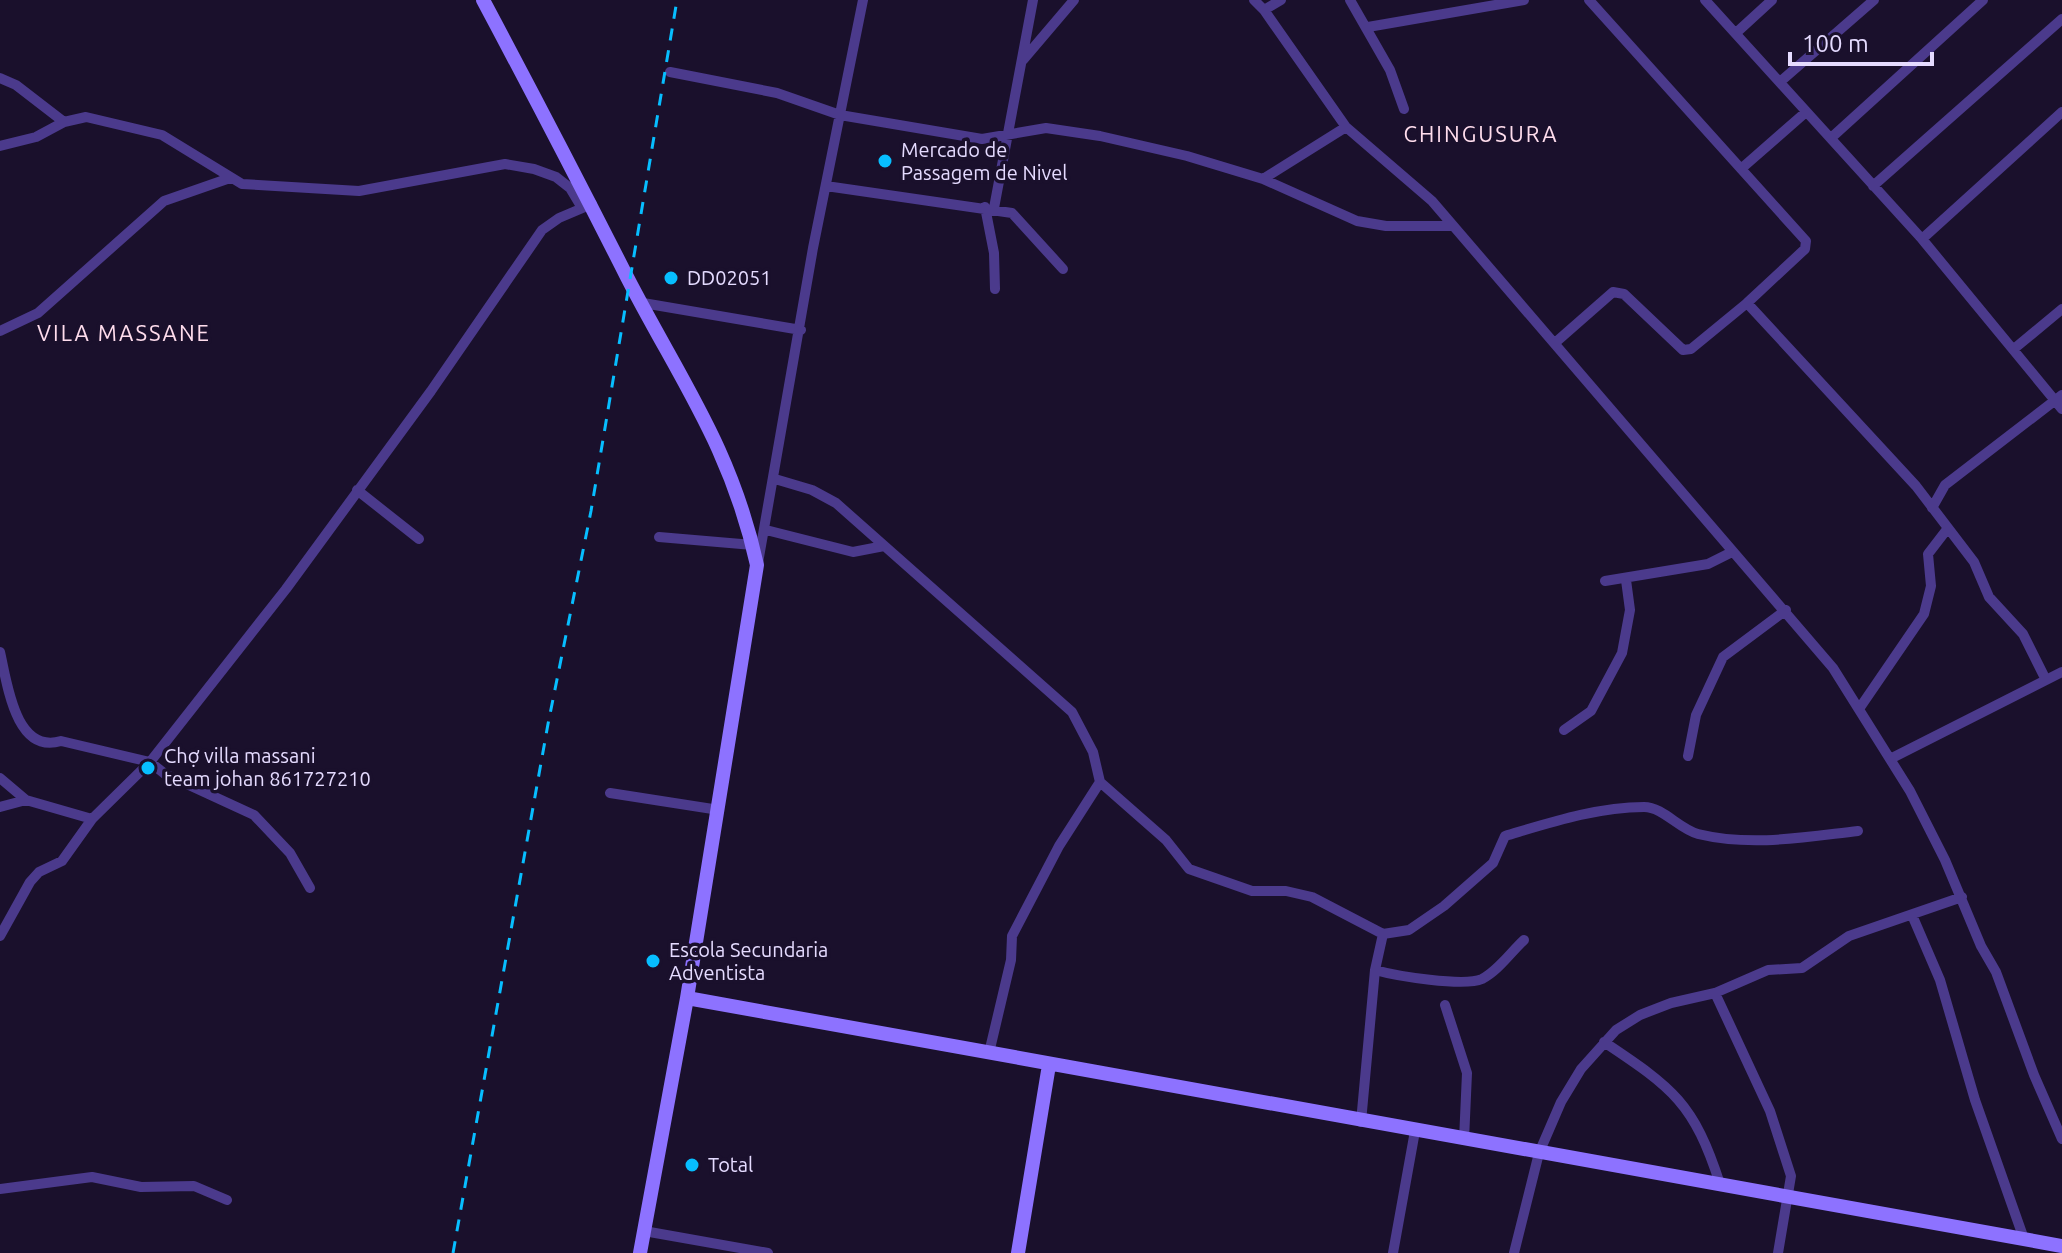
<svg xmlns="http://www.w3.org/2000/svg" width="2062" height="1253" font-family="Ubuntu,sans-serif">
<rect width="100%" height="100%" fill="#1a102c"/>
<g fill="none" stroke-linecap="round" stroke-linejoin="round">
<!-- street -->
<path stroke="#4b3a8c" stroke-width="10" d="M1254,0l10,10 17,-10
M1350,0l40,70 14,39
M1589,0l217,241 -1,8 -58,54
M1705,0l217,239 140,170
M1264,10l82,117 86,74 401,467 77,123 35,69 36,86 15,26 38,103 28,64
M1368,27l156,-27
M1736,33l36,-33
M1023,60l51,-60
M670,72l107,21 63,22 142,24 64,-11 54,8 87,20 76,23 94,42 29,5h66
M0,78l16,7 48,37
M1781,81l93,-81
M1831,138l152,-138
M0,146l36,-9 28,-15 22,-5 76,18 80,49 117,7 146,-27 29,5 22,8 14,11 12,20
M1742,168l64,-56
M1263,179l83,-52
M826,186l186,27 51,56
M1873,186l189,-167
M985,207l9,46 1,36
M994,208l39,-208
M1922,239l140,-127
M643,303l158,27
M0,331l38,-18 126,-112 66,-23
M1556,342l57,-50 11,2 59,56 8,-1 56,-46 169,183 58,76 15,35 34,37 23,46
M2015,348l47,-39
M775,479l37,11 24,13 236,209 21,40 7,30 -41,64 -47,90 -1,24 -22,93
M357,490l62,49
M1932,508l13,-23 117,-90
M766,530l87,22 31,-6
M659,537l94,8
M758,563l55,-315 50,-248
M1605,581l103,-17 24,-12
M0,652c7,30 15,103 61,89l89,21 15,12 89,41 36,38 20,35
M1859,709l65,-95 7,-28 -3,-32 20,-26
M1564,730l27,-19 31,-58 8,-43 -4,-30
M1688,756l8,-41 27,-58 63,-47
M1890,759l172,-87
M0,778l26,22 66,19
M1100,782l66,58 23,29 63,22h34l26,6 71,37 26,-4 35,-24 49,-43 12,-27c44,-13 92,-29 139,-29 19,0 35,22 54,27 54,13 107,3 160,-3
M610,793l109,17
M0,807l26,-7
M1912,915l28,65 35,120 49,139
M0,936l30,-54 9,-10 23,-11 30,-42 58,-57 136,-173 145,-198 111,-161 17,-12 33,-14
M1375,970c21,6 89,17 107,9 16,-8 29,-27 42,-39
M1715,993l55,118 21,65 -13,77
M1445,1005l22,68 -3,67
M1604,1042c69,46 90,61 116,142
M1361,1122l14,-152 8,-36
M0,1189l92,-12 49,10 53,-1 33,14
M644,1231l124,22
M1393,1253l22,-122
M1514,1253l25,-100 22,-51 20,-33 35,-39 24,-15 31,-12 44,-10 53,-23 34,-2 47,-32 113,-39"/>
<!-- secondary -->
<path stroke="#8d72ff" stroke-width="14" d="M483,0c49,92 97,184 144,277 53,103 104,170 130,288l-70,433 -47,255
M687,998l1375,248
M1018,1253l31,-188"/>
<!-- rail -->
<path stroke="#07beff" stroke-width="3" stroke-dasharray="12 10" stroke-linecap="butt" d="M453,1253l95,-529 43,-213 86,-511"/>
</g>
<!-- markers -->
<g fill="#07beff" stroke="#1a102c" stroke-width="3">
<circle cx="885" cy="161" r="8"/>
<circle cx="671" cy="278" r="8"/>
<circle cx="148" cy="768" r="8"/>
<circle cx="653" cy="961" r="8"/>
<circle cx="692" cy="1165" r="8"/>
</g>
<g text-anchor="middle" stroke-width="7" stroke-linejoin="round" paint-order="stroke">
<!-- poi labels -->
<g font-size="20" fill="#e5dbff" stroke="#1a102c" text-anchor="start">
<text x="901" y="157">Mercado de<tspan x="901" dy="23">Passagem de Nivel</tspan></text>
<text x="687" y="285">DD02051</text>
<text x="164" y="763">Chợ villa massani<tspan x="164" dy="23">team johan 861727210</tspan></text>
<text x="669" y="957">Escola Secundaria<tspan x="669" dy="23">Adventista</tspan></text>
<text x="708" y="1172">Total</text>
</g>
<!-- neighbourhood labels -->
<g font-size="22" letter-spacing="2" fill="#ffdded" stroke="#1a102c">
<text x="1481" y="142">CHINGUSURA</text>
<text x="124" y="341">VILA MASSANE</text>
</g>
</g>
<!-- scale -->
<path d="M1790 52v12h142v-12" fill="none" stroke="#e5dbff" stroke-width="4"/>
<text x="1802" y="52" font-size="24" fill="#e5dbff" stroke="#1a102c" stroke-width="6" paint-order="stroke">100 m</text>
</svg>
